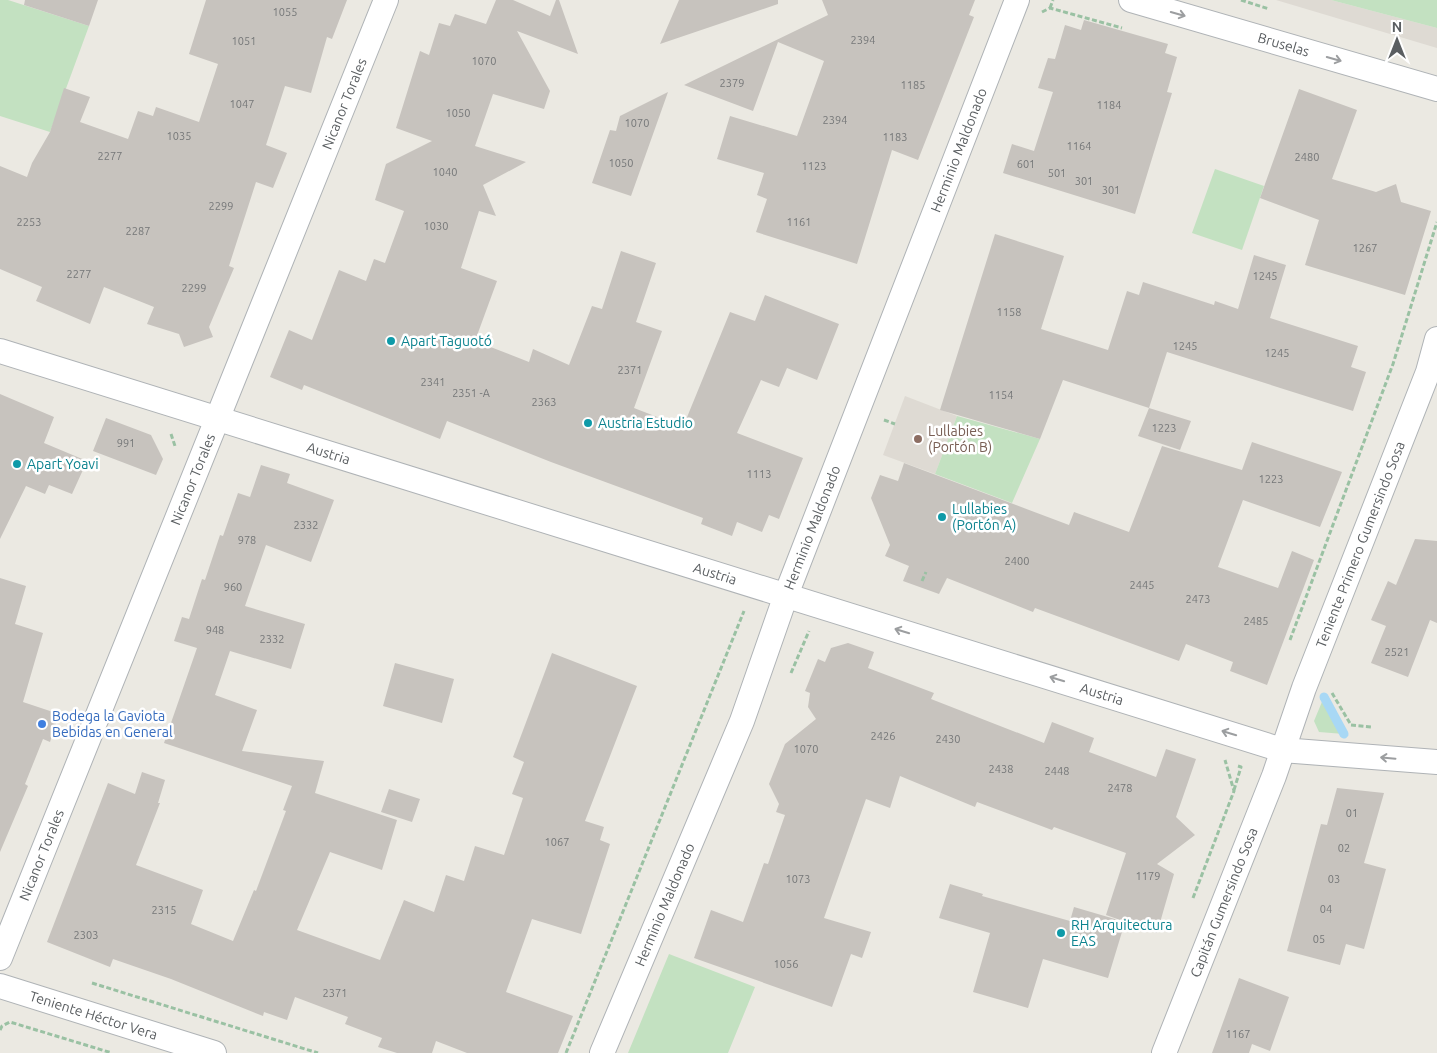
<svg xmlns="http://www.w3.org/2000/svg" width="1437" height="1053" font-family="Ubuntu,sans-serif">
<rect width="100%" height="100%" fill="#ebe9e2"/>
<!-- education -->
<path fill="#dedad3" d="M1276,0h55l106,28v20z
M905,396l52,20 -22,58 -52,-19z"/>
<!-- green -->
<path fill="#c3e1c1" d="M0,0h8l81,26 -39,106 -50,-16z
M1331,0h106v28z
M1215,169l49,17 -22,64 -50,-17z
M957,416l83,23 -28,64 -77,-29z
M1324,697l20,37 -25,-2 -5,-11z
M669,954l86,33 -27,66h-100z"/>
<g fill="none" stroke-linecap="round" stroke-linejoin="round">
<!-- stream -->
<path stroke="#a8d8f5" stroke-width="9" d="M1324,697l20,37"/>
</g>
<!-- building -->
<path fill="#c7c3be" d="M25,0h73l-9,26 -65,-21z
M206,0h141l-15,39 -5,-2 -16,56 -26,-7 -19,59 21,8 -14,35 -17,-6 -27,84 5,2 -25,59 4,10 -29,10 -5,-13 -32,-10 7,-17 -50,-20 -14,37 -54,-23 6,-14 -42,-18v-103l27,11 5,-14 18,-31 14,-44 26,9 -10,25 48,17 10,-28 15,5 3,-9 43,15 19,-58 -29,-10z
M496,0h17l37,16 6,-16h3l19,54 -61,-23 33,60 -6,18 -51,-15 -18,52 51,16 -43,23 13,31 -17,-5 -18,57 36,13 -22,60 54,21 4,-13 36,16 23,-59 10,3 19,-58 35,12 -20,59 26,9 -28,77 49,19 47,-115 25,9 10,-26 74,29 -22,56 -30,-12 -8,19 -18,-7 -24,53 66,25 -24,61 -10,-4 -7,17 -25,-10 -5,14 -31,-12 2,-6 -152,-56 -104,-41 -7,18 -136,-54 -2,5 -32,-13 19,-47 23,10 27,-70 27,11 8,-22 11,4 19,-52 -29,-11 11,-36 46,-23 -36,-13 24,-77 9,4 10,-32 11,3 5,-12 31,10z
M679,0h99v4l-118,40z
M822,0h153l-6,15 5,2 -56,143 -26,-10 -35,114 -101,-32 11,-33 -10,-4 7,-22 -47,-14 13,-43 67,20 27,-75 -46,-19 -25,69 -69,-26 144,-70z
M1084,20l84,24 -3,9 12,4 -10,35 5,1 -37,121 -132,-41 9,-29 22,7 19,-59 -15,-4 10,-30 7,1 10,-34 16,5z
M1299,89l58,21 -25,69 44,13 20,-8 5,18 30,9 -26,84 -100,-30 14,-45 -59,-22z
M668,92l-37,104 -39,-13 18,-53 6,1 4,-15z
M995,234l69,22 -23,73 67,21 19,-59 12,4 4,-13 71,23 1,-4 23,8 16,-54 32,10 -16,53 88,28 -7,21 15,5 -13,39 -186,-59 -18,56 -86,-28 -23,59 -100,-29z
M0,394l54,23 -10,26 43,18 -15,33 -23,-9 -4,9 -19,-8 -26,53z
M1149,408l42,13 -11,29 -42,-14z
M106,418l45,17 12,24 -7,16 -63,-24z
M1252,442l90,30 -22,55 -77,-27 -25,67 60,21 14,-37 22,9 -47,125 -37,-14 3,-9 -47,-18 -7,17 -144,-53 -2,4 -86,-34 -8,16 -36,-13 6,-15 -24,-10 5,-11 -19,-47 9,-23 18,6 6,-18 165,62 5,-13 55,20 33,-86 80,24z
M261,465l29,9 -3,9 47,17 -23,62 -45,-17 -21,61 60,18 -14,45 -61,-18 -15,44 42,15 -15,41 82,10 -9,32 82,27 -15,50 -52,-18 -33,78 83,30 24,-60 30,12 12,-37 18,6 11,-35 29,9 19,-57 -11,-4 12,-32 -11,-5 39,-104 85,33 -52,135 19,6 -4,13 10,4 -29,90 -49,-15 -26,73 67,24 -15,37h-91l-31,-12 -4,12h-35l-19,-6 4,-9 -37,-14 3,-7 -53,-20 -8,23 -23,-8 -1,4 -92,-37 -58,-20 -3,8 -63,-25 61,-159 27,11 7,-22 23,8 -7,23h2l-24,62 67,25 -12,34 42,17 21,-51 2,1 30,-80 -3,-1 9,-24 -128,-43 33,-95 -23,-7 8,-24 7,2 13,-40 3,1 15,-45 3,1 15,-43 12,4z
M1415,539l22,2v82l-7,-3 -22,57 -37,-14 15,-37 -15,-6 17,-39 8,4z
M0,578l26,8 -11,38 28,9 -20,69 36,12 -9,28 -7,-3 -18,45 3,2 -28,66z
M848,643l26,9 -6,16 66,25 -3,6 113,44 8,-21 42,16 -5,14 67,25 10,-28 30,10 -20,58 19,18 -38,29 17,10 -17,59 -51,-18 20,-62 -72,-26 -2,3 -75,-28 -2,5 -75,-31 -10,32 -24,-9 -42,119 47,14 -9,26 -11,-4 -19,53 -138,-49 17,-48 32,12 21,-59 4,1 17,-49 -9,-3 3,-8 -10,-20 16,-40 31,-25 -8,-12 2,-14 -5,-2 13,-32 7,3 6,-14z
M395,663l59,16 -12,44 -59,-17z
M1337,788l47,5 -20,70 22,6 -22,80 -18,-5 -6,21 -53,-14 34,-127 6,1z
M389,789l31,10 -8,23 -31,-10z
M950,884l33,10 -1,2 88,25 4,-14 51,15 -17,56 -65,-19 -15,49 -55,-16 17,-59 -51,-15z
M1239,978l50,19 -19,54 -18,-7 -3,9h-37z"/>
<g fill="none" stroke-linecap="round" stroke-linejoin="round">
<defs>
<g id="street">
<path id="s1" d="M1131,0l306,89"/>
<path id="s2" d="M0,351l1282,399 155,12"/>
<path id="s3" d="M0,958l386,-958"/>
<path id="s4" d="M0,986l214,67"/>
<path id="s5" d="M602,1053l140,-332 44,-126 231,-595"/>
<path id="s6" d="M1164,1053l110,-277 30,-88 124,-316 9,-33"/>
</g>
</defs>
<!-- street casing -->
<use href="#street" stroke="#afb3b6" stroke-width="26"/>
<!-- path -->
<path stroke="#9ac1a3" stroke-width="3" stroke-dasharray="5 2.5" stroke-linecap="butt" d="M1241,0l28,9
M1050,8l3,-8
M1042,12l8,-4 72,20
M884,420l11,4
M171,434l4,12
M922,581l4,-9
M1290,640l103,-276 44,-142
M791,673l18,-42
M1332,693l19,32
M1351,725l21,2
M1234,790l7,-23 -3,-1
M1193,898l41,-107 -9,-31
M92,983l226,70
M0,1030l2,-4 8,-4 102,31
M566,1053l178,-442"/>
<!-- street -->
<use href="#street" stroke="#fff" stroke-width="24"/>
</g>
<!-- one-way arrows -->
<defs><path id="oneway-shaft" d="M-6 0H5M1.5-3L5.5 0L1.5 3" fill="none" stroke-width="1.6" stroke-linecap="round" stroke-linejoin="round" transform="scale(1.25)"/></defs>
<g stroke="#9c9ea0">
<use href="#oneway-shaft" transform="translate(1178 14) rotate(16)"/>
<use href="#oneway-shaft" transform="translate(1334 59) rotate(16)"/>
<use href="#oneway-shaft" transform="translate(902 631) rotate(-163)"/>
<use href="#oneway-shaft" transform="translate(1057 679) rotate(-163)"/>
<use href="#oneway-shaft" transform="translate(1229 733) rotate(-163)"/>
<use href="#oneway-shaft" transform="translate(1388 758) rotate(-175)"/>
</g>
<!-- markers -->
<g fill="#0f9aa8" stroke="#fff" stroke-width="2">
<circle cx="391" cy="341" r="5"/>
<circle cx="588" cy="423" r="5"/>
<circle cx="17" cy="464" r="5"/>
<circle cx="942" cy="517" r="5"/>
<circle cx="1061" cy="933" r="5"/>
</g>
<circle fill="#8d6e63" stroke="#fff" stroke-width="2" cx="918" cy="439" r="5"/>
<circle fill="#3f7fe0" stroke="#fff" stroke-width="2" cx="42" cy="724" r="5"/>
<g text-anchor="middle" stroke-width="5" stroke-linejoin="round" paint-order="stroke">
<!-- number labels -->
<g font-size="11" fill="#757778">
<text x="285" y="16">1055</text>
<text x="863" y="44">2394</text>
<text x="244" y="45">1051</text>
<text x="484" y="65">1070</text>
<text x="732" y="87">2379</text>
<text x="913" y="89">1185</text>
<text x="242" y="108">1047</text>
<text x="1109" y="109">1184</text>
<text x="458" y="117">1050</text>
<text x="835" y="124">2394</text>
<text x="637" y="127">1070</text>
<text x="179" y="140">1035</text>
<text x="895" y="141">1183</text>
<text x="1079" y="150">1164</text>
<text x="110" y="160">2277</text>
<text x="1307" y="161">2480</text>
<text x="621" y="167">1050</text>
<text x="1026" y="168">601</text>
<text x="814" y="170">1123</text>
<text x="445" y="176">1040</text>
<text x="1057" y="177">501</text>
<text x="1084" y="185">301</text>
<text x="1111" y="194">301</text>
<text x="221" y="210">2299</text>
<text x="29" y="226">2253</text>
<text x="799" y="226">1161</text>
<text x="436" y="230">1030</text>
<text x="138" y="235">2287</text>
<text x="1365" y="252">1267</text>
<text x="79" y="278">2277</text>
<text x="1265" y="280">1245</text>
<text x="194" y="292">2299</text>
<text x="1009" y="316">1158</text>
<text x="1185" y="350">1245</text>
<text x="1277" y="357">1245</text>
<text x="630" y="374">2371</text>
<text x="433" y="386">2341</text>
<text x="471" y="397">2351 -A</text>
<text x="1001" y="399">1154</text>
<text x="544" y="406">2363</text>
<text x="1164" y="432">1223</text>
<text x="126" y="447">991</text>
<text x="759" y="478">1113</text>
<text x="1271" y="483">1223</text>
<text x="306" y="529">2332</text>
<text x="247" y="544">978</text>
<text x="1017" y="565">2400</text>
<text x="1142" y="589">2445</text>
<text x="233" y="591">960</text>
<text x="1198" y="603">2473</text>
<text x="1256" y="625">2485</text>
<text x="215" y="634">948</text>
<text x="272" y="643">2332</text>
<text x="1397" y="656">2521</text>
<text x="883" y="740">2426</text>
<text x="948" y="743">2430</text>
<text x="806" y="753">1070</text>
<text x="1001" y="773">2438</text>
<text x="1057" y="775">2448</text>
<text x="1120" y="792">2478</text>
<text x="1352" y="817">01</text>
<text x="557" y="846">1067</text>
<text x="1344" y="852">02</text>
<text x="1148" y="880">1179</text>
<text x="798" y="883">1073</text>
<text x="1334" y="883">03</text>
<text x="1326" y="913">04</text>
<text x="164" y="914">2315</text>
<text x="86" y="939">2303</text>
<text x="1319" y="943">05</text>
<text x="786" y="968">1056</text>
<text x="335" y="997">2371</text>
<text x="1238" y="1038">1167</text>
</g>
<!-- street labels -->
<g font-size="14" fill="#5a5e61" stroke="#fff">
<text dy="5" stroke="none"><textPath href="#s1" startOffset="159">Bruselas</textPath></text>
<text dy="5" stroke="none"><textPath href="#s3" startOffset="921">Nicanor Torales</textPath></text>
<text dy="5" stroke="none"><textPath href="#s5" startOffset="971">Herminio Maldonado</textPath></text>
<text dy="5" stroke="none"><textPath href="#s2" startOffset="344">Austria</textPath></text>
<text dy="5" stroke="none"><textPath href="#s3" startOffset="516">Nicanor Torales</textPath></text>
<text dy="5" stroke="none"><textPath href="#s5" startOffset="566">Herminio Maldonado</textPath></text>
<text dy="5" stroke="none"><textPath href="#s6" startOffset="545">Teniente Primero Gumersindo Sosa</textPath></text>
<text dy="5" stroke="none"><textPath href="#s2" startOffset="749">Austria</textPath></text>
<text dy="5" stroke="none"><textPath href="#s2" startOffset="1154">Austria</textPath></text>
<text dy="5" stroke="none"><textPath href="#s3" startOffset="111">Nicanor Torales</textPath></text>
<text dy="5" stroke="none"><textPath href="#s6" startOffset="162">Capitán Gumersindo Sosa</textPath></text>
<text dy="5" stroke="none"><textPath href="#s5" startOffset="161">Herminio Maldonado</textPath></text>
<text dy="5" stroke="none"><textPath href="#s4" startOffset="98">Teniente Héctor Vera</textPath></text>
</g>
<!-- culture labels -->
<g font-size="14" fill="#0d838f" stroke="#fff" text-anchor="start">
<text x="401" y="346">Apart Taguotó</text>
<text x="598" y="428">Austria Estudio</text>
<text x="27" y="469">Apart Yoavi</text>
<text x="952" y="514">Lullabies<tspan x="952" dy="16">(Portón A)</tspan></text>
<text x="1071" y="930">RH Arquitectura<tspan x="1071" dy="16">EAS</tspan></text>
</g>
<!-- education labels -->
<g font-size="14" fill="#785e54" stroke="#fff" text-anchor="start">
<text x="928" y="436">Lullabies<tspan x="928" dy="16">(Portón B)</tspan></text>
</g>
<!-- shop labels -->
<g font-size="14" fill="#366cbe" stroke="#fff" text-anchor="start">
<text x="52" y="721">Bodega la Gaviota<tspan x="52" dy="16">Bebidas en General</tspan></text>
</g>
</g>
<!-- north arrow -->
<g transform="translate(1397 40)" stroke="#ffffff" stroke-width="4" paint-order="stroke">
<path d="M0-4L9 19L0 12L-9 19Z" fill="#5a5e61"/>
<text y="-8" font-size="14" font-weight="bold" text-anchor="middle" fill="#5a5e61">N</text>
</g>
</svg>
